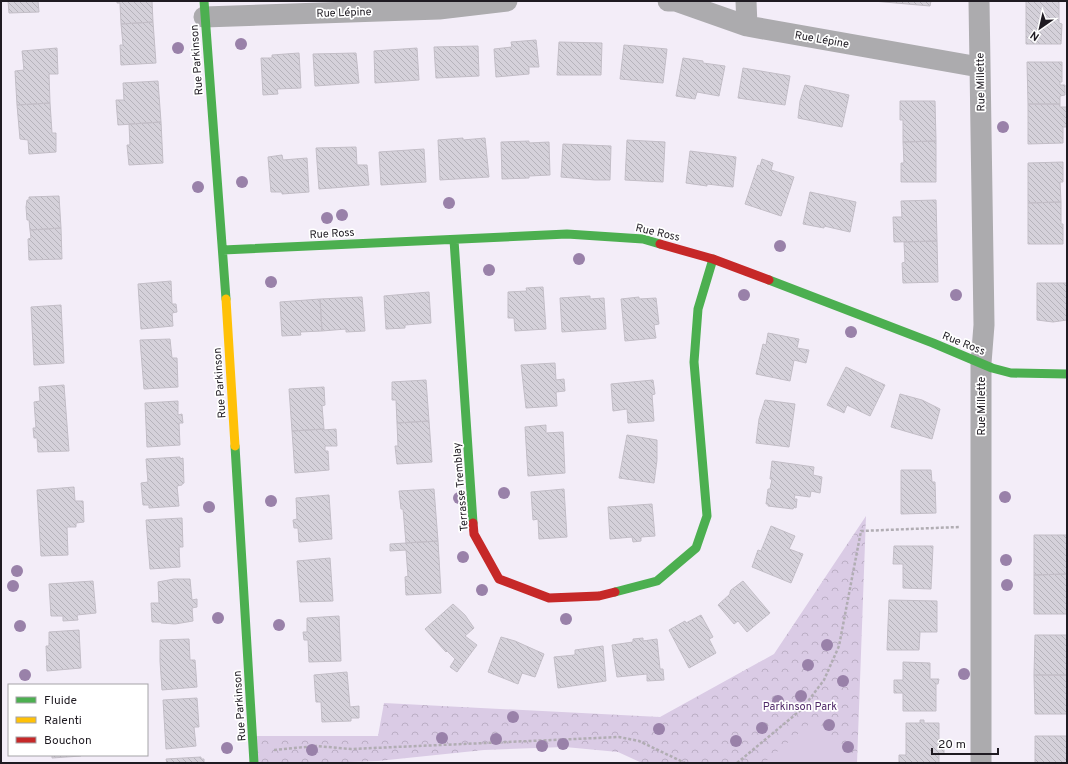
<svg xmlns="http://www.w3.org/2000/svg" width="1068" height="764" font-family="Overpass,sans-serif">
<defs>
<pattern id="park-crowns" width="20" height="18" patternUnits="userSpaceOnUse"><rect width="20" height="18" fill="#dacbe5"/><path d="M2 6a3 3 0 1 1 6 0M12 15a3 3 0 1 1 6 0" fill="none" stroke="#bbaec4"/></pattern>
<pattern id="building-back-hatch" width="6" height="6" patternUnits="userSpaceOnUse"><rect width="6" height="6" fill="#d5d1da"/><path d="M-1 5l2 2M0 0l6 6M5-1l2 2" fill="none" stroke="#b6b3bb"/></pattern>
</defs>
<rect width="100%" height="100%" fill="#f3edf8"/>
<!-- park -->
<path fill="url(#park-crowns)" d="M866,516l-9,247h-215l-24,-11 -53,-5 -81,3 -106,11 -55,2h-69l-1,-27h125l6,-33 276,14 114,-63z"/>
<!-- garden -->
<path fill="#dacbe5" d="M814,720l36,41 -2,2h-84z"/>
<!-- building -->
<path fill="url(#building-back-hatch)" stroke="#c3bec7" d="M8,1h30l1,11 -30,1z
M117,1h35l1,21 -32,2 -1,-21h-3z
M873,1h58l-1,5z
M1026,1h33v22l3,1 -1,20h-35z
M153,22l3,41 -35,2 -1,-20h3l-2,-21z
M536,40l3,27h-10v7l-33,3 -2,-28 18,-2 -1,-5z
M559,42l43,1 -1,32h-44z
M624,45l43,4 -4,34 -43,-4z
M478,46l1,30 -43,2 -2,-31z
M57,48l1,26h-9l1,29 -33,2 -2,-34 9,-1 -2,-19z
M417,48l2,32 -44,3 -1,-32z
M299,53l2,35 -24,1 1,5 -15,1 -2,-37h11v-3z
M356,53l3,30 -44,3 -2,-32z
M683,58l20,3v2l22,3 -6,30 -22,-4 -2,7 -19,-3z
M1027,62h35v20h-2v3h5v10l-5,1v8h-32z
M743,68l47,8 -5,29 -47,-7z
M158,81l3,41 -43,3 -2,-25h8l-1,-17z
M805,85l44,10 -7,32 -44,-9 2,-17z
M900,101h35l1,40 -33,1v-22h-3z
M50,103l2,30h4v19l-27,2 -1,-14 -8,-1 -3,-34z
M1028,104h32v3h7v20h-4v16l-35,1z
M161,122l2,41 -34,2 -2,-20h3l-1,-21z
M463,138v2l22,-2 4,39 -49,3 -2,-40z
M627,140l38,2 -2,40 -38,-2z
M529,141v2l20,-1 1,33 -21,1v2l-27,1 -1,-37z
M936,141v41h-35v-19h3l-1,-21z
M563,144l48,2 -1,34h-15l-34,-3z
M356,147l1,18h10l2,20 -50,4 -3,-41z
M424,149l2,33 -45,3 -2,-33z
M690,151l46,6 -3,30 -26,-3v2l-21,-3z
M282,155l1,5 24,-2 2,34 -27,2v-2h-11l-3,-35z
M762,159l11,4 -2,7 23,7 -13,39 -36,-12 13,-39 2,1z
M1063,162v20h-3l1,20 -33,1v-40z
M810,192l46,10 -6,30 -26,-6v2l-21,-4z
M59,196l2,32 -31,2 -1,-10h-2l-1,-13 1,-7h2v-3z
M936,200l1,41 -43,1 -1,-25h9l-1,-16z
M1061,202v22h2v20h-35v-41z
M61,228l1,31 -33,1 -1,-21 3,-1 -1,-8z
M937,241l1,41 -35,1 -1,-20 3,-1 -1,-20z
M171,281l1,23h4l1,8 -5,1 1,13 -32,3 -3,-45z
M1037,283h30v37l-14,2 -16,-2z
M543,287l3,42 -31,2 -1,-13h-6v-26l19,-1 -1,-3z
M429,292l2,31 -26,2v3l-19,1 -2,-33z
M590,296v3l14,-1 2,31 -44,3 -2,-34z
M362,297l3,34 -19,1v-3l-24,2 -2,-32z
M639,297v2l17,-1 3,26 -5,1 2,13 -31,3 -4,-42z
M320,299l2,32 -22,1 1,3 -19,1 -2,-34z
M61,305l3,58 -30,2 -3,-58z
M768,333l31,6 -2,9 12,2 -3,13 -12,-3 -4,21 -34,-7 7,-30 3,1z
M170,339l2,19h5l1,29 -34,2 -4,-49z
M555,363l1,17 8,-1 1,12 -9,1 1,14 -31,2 -5,-43z
M846,367l39,18 -15,31 -23,-11 -3,8 -17,-8z
M426,380l3,41 -32,2 -1,-23h-4v-18z
M653,380l2,14 -3,1 2,26 -26,2 -1,-14 -14,2 -2,-27z
M64,385l5,66 -31,1 -1,-14h-3l-1,-10h3l-2,-26 6,-1 -1,-14z
M324,387l1,18 -3,1 2,23 -32,2 -3,-42z
M900,394l22,6 18,9 -8,30 -41,-12z
M765,400l30,4 -6,43 -33,-4 3,-24z
M178,401v14l4,-1 1,9h-4l1,22 -33,2 -2,-44z
M429,421l3,41 -35,2 -2,-18h3l-1,-23z
M546,425v8l17,-1 2,41 -37,3 -3,-49z
M324,429v1l12,-1 1,17h-12v5h3l1,19 -34,3 -3,-42z
M627,435l30,5v20l-3,23 -35,-5z
M180,457v2l3,-1 1,25 -2,1v1l-5,1 2,20 -30,2v-3h-6l-2,-22 7,-1 -2,-23z
M772,461l42,6 -1,8 9,2 -2,16 -9,-2 -1,6 -15,-2 -1,4h3l-1,9 -2,-1 -1,2 -25,-3v-2h-2l2,-15h2l2,-10h-2z
M901,470h30l1,12h3l1,31 -35,1z
M74,487l1,14h8l1,21 -8,1v4h-9l1,28 -27,1 -4,-66z
M434,489l4,52 -32,2 -3,-34h-2l-2,-18z
M564,489l3,48 -28,2 -1,-20 -5,1 -2,-28z
M329,495l3,44 -33,3 -1,-14h-4l-1,-8 4,-1 -1,-21z
M652,504l3,32 -14,1v4l-8,1 -1,-5 -22,2 -2,-32z
M182,518l1,29h-4l1,20 -30,2 -4,-49z
M771,526l24,10 -6,13 14,5 -12,29 -39,-16 6,-17 3,1z
M1034,535h33v39l-33,1z
M438,541l3,52 -35,2 -1,-18 3,-1 -2,-26 -16,1v-7z
M894,546h39l-2,43 -28,-1v-24h-10z
M330,558l3,43 -33,1 -3,-41z
M1067,574v40h-33v-39z
M174,579h16l2,21 5,-1v8l-5,1 1,13 -18,3 -14,-1v-1h-9l-1,-19h8l-1,-21z
M93,581l3,32 -19,2 1,5 -15,1v-5h-12l-2,-32z
M743,581l27,32 -23,19 -9,-11 -4,3 -16,-19 12,-11v-2l1,-2z
M889,600l48,1v31h-17l-1,18h-32z
M453,604l12,11 9,13 -9,8 12,9 -20,27 -7,-5 5,-8 -8,-8 -1,1 -21,-23z
M701,615l12,22 -4,2 7,14 -27,15 -20,-38 16,-9 1,2z
M339,616l2,45 -32,1 -1,-22h-4l-1,-8h4v-14z
M79,630l2,38 -34,3 -1,-25h3v-14z
M1035,635h32v40h-33z
M501,637l14,4 29,13 -9,23 -13,-4 -4,11 -30,-12z
M643,638v3l14,-2 3,30h3l1,11 -17,1v-7l-30,3 -5,-32 21,-3v-3z
M189,639l1,21h5l2,27 -35,3 -2,-29v-21z
M603,646l3,35 -48,7 -4,-31 21,-2v-5z
M903,662l27,1v16h9l-1,5h-2v27h-33v-18h-9v-13h9z
M347,672l3,35 9,-1v12h-8v3l-29,1 -1,-20h-5l-2,-27z
M1034,675h33v39h-32z
M197,698l2,29h-5l2,19 -30,3 -3,-49z
M920,720h4v3h15v23h5v8h-5v9h-40v-8h7v-32h14z
M1035,736h32v27h-32z
M52,755h29v1l-29,2z
M201,757v2h3v4h-37l-1,-4z"/>
<g fill="none" stroke-linecap="round" stroke-linejoin="round">
<!-- path -->
<path stroke="#b1adb3" stroke-width="2.5" stroke-dasharray="3 2" stroke-linecap="butt" d="M274,750l42,-4 35,3 268,-12 20,4 46,22
M737,763l65,-54 22,-29 15,-34 22,-115 98,-4"/>
<!-- street -->
<path stroke="#acabae" stroke-width="21" d="M668,1h8l71,25 232,41
M746,1l1,25
M979,1l5,324 -3,38v400
M204,17l235,-8 68,-8"/>
<!-- fast -->
<path stroke="#4caf50" stroke-width="9" d="M204,1l22,298
M454,240l19,283
M223,250l344,-16 76,5 17,5
M769,280l164,63 59,25 19,5 56,1
M235,446l19,317
M615,592l42,-11 39,-33 11,-32 -13,-154 4,-53 15,-50"/>
<!-- slow -->
<path stroke="#ffc107" stroke-width="9" d="M226,299l9,147"/>
<!-- jam -->
<path stroke="#c62828" stroke-width="9" d="M660,244l53,15 56,21
M473,523l1,11 25,45 50,19 50,-2 16,-4"/>
</g>
<!-- trees -->
<g fill="#9981a9">
<circle cx="241" cy="44" r="6"/>
<circle cx="178" cy="48" r="6"/>
<circle cx="1003" cy="127" r="6"/>
<circle cx="242" cy="182" r="6"/>
<circle cx="198" cy="187" r="6"/>
<circle cx="449" cy="203" r="6"/>
<circle cx="342" cy="215" r="6"/>
<circle cx="327" cy="218" r="6"/>
<circle cx="780" cy="246" r="6"/>
<circle cx="579" cy="259" r="6"/>
<circle cx="489" cy="270" r="6"/>
<circle cx="271" cy="282" r="6"/>
<circle cx="744" cy="295" r="6"/>
<circle cx="956" cy="295" r="6"/>
<circle cx="851" cy="332" r="6"/>
<circle cx="504" cy="493" r="6"/>
<circle cx="1005" cy="497" r="6"/>
<circle cx="459" cy="498" r="6"/>
<circle cx="271" cy="501" r="6"/>
<circle cx="209" cy="507" r="6"/>
<circle cx="463" cy="557" r="6"/>
<circle cx="1006" cy="560" r="6"/>
<circle cx="17" cy="571" r="6"/>
<circle cx="1007" cy="585" r="6"/>
<circle cx="13" cy="586" r="6"/>
<circle cx="482" cy="590" r="6"/>
<circle cx="218" cy="618" r="6"/>
<circle cx="566" cy="619" r="6"/>
<circle cx="279" cy="625" r="6"/>
<circle cx="20" cy="626" r="6"/>
<circle cx="827" cy="645" r="6"/>
<circle cx="808" cy="665" r="6"/>
<circle cx="964" cy="674" r="6"/>
<circle cx="25" cy="675" r="6"/>
<circle cx="843" cy="681" r="6"/>
<circle cx="801" cy="696" r="6"/>
<circle cx="778" cy="701" r="6"/>
<circle cx="513" cy="717" r="6"/>
<circle cx="829" cy="725" r="6"/>
<circle cx="762" cy="728" r="6"/>
<circle cx="659" cy="729" r="6"/>
<circle cx="442" cy="738" r="6"/>
<circle cx="496" cy="739" r="6"/>
<circle cx="736" cy="741" r="6"/>
<circle cx="563" cy="744" r="6"/>
<circle cx="542" cy="746" r="6"/>
<circle cx="848" cy="747" r="6"/>
<circle cx="227" cy="748" r="6"/>
<circle cx="312" cy="750" r="6"/>
</g>
<g text-anchor="middle" stroke-width="3.5" stroke-linejoin="round" paint-order="stroke">
<!-- street labels -->
<g font-size="11" fill="#1f1b22" stroke="#fff">
<text transform="translate(344 12) rotate(-2)" y="4">Rue Lépine</text>
<text transform="translate(822 39) rotate(10)" y="4">Rue Lépine</text>
<text transform="translate(196 60) rotate(-94)" y="4">Rue Parkinson</text>
<text transform="translate(980 82) rotate(-91)" y="4">Rue Millette</text>
<text transform="translate(658 232) rotate(13)" y="4">Rue Ross</text>
<text transform="translate(332 233) rotate(-3)" y="4">Rue Ross</text>
<text transform="translate(964 343) rotate(22)" y="4">Rue Ross</text>
<text transform="translate(219 383) rotate(-94)" y="4">Rue Parkinson</text>
<text transform="translate(981 406) rotate(-90)" y="4">Rue Millette</text>
<text transform="translate(460 487) rotate(-95)" y="4">Terrasse Tremblay</text>
<text transform="translate(239 706) rotate(-94)" y="4">Rue Parkinson</text>
</g>
<!-- park labels -->
<g font-size="11" fill="#502969" stroke="#fff">
<text x="800" y="710">Parkinson Park</text>
</g>
</g>
<!-- border -->
<rect width="1068" height="764" fill="none" stroke="#1f1b22" stroke-width="4"/>
<!-- legend -->
<rect x="8" y="684" width="140" height="72" fill="#ffffff" stroke="#a5a4a7"/>
<rect x="16" y="697" width="20" height="6" fill="#4caf50" stroke="#a5a4a7"/>
<text x="44" y="704" font-size="12" fill="#1f1b22">Fluide</text>
<rect x="16" y="717" width="20" height="6" fill="#ffc107" stroke="#a5a4a7"/>
<text x="44" y="724" font-size="12" fill="#1f1b22">Ralenti</text>
<rect x="16" y="737" width="20" height="6" fill="#c62828" stroke="#a5a4a7"/>
<text x="44" y="744" font-size="12" fill="#1f1b22">Bouchon</text>
<!-- north arrow -->
<g transform="translate(1040 28) rotate(214)" stroke="#ffffff" stroke-width="3" paint-order="stroke">
<path d="M0-3L7 15L0 10L-7 15Z" fill="#1f1b22"/>
<text y="-6" font-size="11" font-weight="bold" text-anchor="middle" fill="#1f1b22">N</text>
</g>
<!-- scale -->
<path d="M932 748v6h66v-6" fill="none" stroke="#1f1b22" stroke-width="2"/>
<text x="938" y="748" font-size="12" fill="#1f1b22" stroke="#ffffff" stroke-width="3" paint-order="stroke">20 m</text>
</svg>
